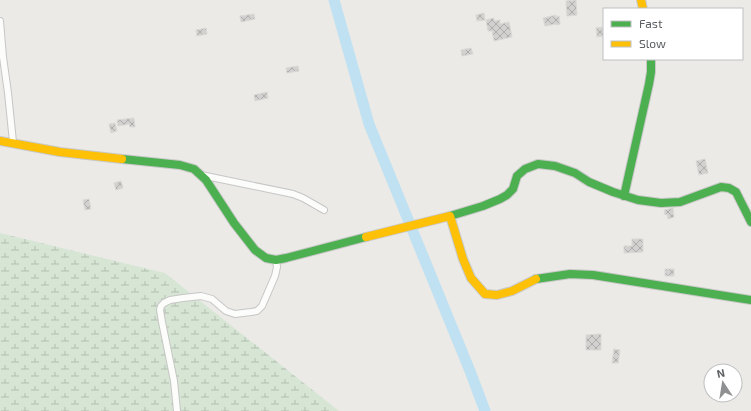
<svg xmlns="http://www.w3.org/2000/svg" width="751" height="411" font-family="'Exo 2',sans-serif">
<defs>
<pattern id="wetland-marsh" width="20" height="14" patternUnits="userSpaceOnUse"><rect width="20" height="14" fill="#d7e6d4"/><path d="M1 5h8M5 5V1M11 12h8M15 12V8" fill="none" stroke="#b2beb0"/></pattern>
<pattern id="building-cross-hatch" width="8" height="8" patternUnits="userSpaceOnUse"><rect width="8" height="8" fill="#d2d1cf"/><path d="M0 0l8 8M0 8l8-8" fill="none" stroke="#aeadac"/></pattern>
</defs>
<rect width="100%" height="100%" fill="#ebeae7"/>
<!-- wetland -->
<path fill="url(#wetland-marsh)" d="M0,233l165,40 174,138h-339z"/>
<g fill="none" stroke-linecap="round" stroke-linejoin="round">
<!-- river -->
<path stroke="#c0e1f1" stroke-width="11" d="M334,0l35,124 101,247 15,40"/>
</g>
<!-- building -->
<path fill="url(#building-cross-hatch)" stroke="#dad9d6" d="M576,0l1,15 -10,1 -1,-15z
M484,13l1,7 -8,1 -1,-6z
M254,14l1,5 -14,3 -1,-6z
M556,15v2l3,-1 1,8 -4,1v-1l-11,2 -2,-8z
M494,18v3l6,-1v4l9,-2 3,15 -18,4 -2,-10h-4l-2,-11z
M602,27l2,9 -7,1 -1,-9z
M206,28l1,6 -10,2 -1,-6z
M471,48l2,6 -11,2 -1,-6z
M298,66l1,5 -12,2 -1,-5z
M267,92l1,6 -13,3 -1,-6z
M134,118l1,9h-5l-1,-3 -11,2 -1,-6z
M115,123l2,8 -6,2 -2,-9z
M705,159l3,14 -9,2 -3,-14z
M121,181l2,7 -7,2 -2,-7z
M89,199l2,10 -6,1 -2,-10z
M673,208l1,9 -6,2 -1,-5 -2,1 -1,-5z
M632,239h11v13l-19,1v-7h8z
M665,269h9v7h-9z
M601,334v16h-15v-15z
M614,349l6,1 -2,13h-6z"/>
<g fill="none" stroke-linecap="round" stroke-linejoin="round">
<defs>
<path id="street" d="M0,21l3,36 5,36 5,49
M201,175l92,19 10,4 21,12
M177,411l-3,-30 -12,-59 -2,-12 1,-4 3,-3 6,-3 13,-2 18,-2 11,3 14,12 9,3 16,-2 6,-1 5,-5 13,-30 2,-9 -1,-7"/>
<path id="fast" d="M122,159l58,6 14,4 12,11 28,43 21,27 11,8 10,2 10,-2 80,-21
M624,196l25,-112 2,-12v-13
M450,216l33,-10 17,-7 7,-4 6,-6 4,-13 8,-7 13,-5 17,2 20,7 14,9 24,10 25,8 23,3 19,-1 41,-15 8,1 7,4 15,30
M536,279l34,-5 23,1 158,25"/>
<path id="slow" d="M641,0l2,9
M0,141l60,11 62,7
M366,237l84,-21 13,43 8,19 14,16 12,1 15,-4 24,-12"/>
</defs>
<!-- street casing -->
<use href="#street" stroke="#c6c6c6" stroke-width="8"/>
<!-- fast casing -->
<use href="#fast" stroke="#c8c8c8" stroke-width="10"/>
<!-- slow casing -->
<use href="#slow" stroke="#c8c8c8" stroke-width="10"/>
<!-- street -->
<use href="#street" stroke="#fcfcfb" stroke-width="6"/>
<!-- fast -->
<use href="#fast" stroke="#4caf50" stroke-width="8"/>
<!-- slow -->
<use href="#slow" stroke="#ffc107" stroke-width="8"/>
</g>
<!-- legend -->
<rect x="603" y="8" width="140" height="52" fill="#ffffff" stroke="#bebfc1"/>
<rect x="611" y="21" width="20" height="6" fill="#4caf50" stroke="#bebfc1"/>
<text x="639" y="28" font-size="12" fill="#5d6063">Fast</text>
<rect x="611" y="41" width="20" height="6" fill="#ffc107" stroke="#bebfc1"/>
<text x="639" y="48" font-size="12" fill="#5d6063">Slow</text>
<!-- north arrow -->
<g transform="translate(723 383) rotate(348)"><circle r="19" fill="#ffffff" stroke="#bebfc1"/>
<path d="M0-3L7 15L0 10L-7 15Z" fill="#8f9091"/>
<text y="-6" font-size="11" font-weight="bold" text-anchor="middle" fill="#5d6063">N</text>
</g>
</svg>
